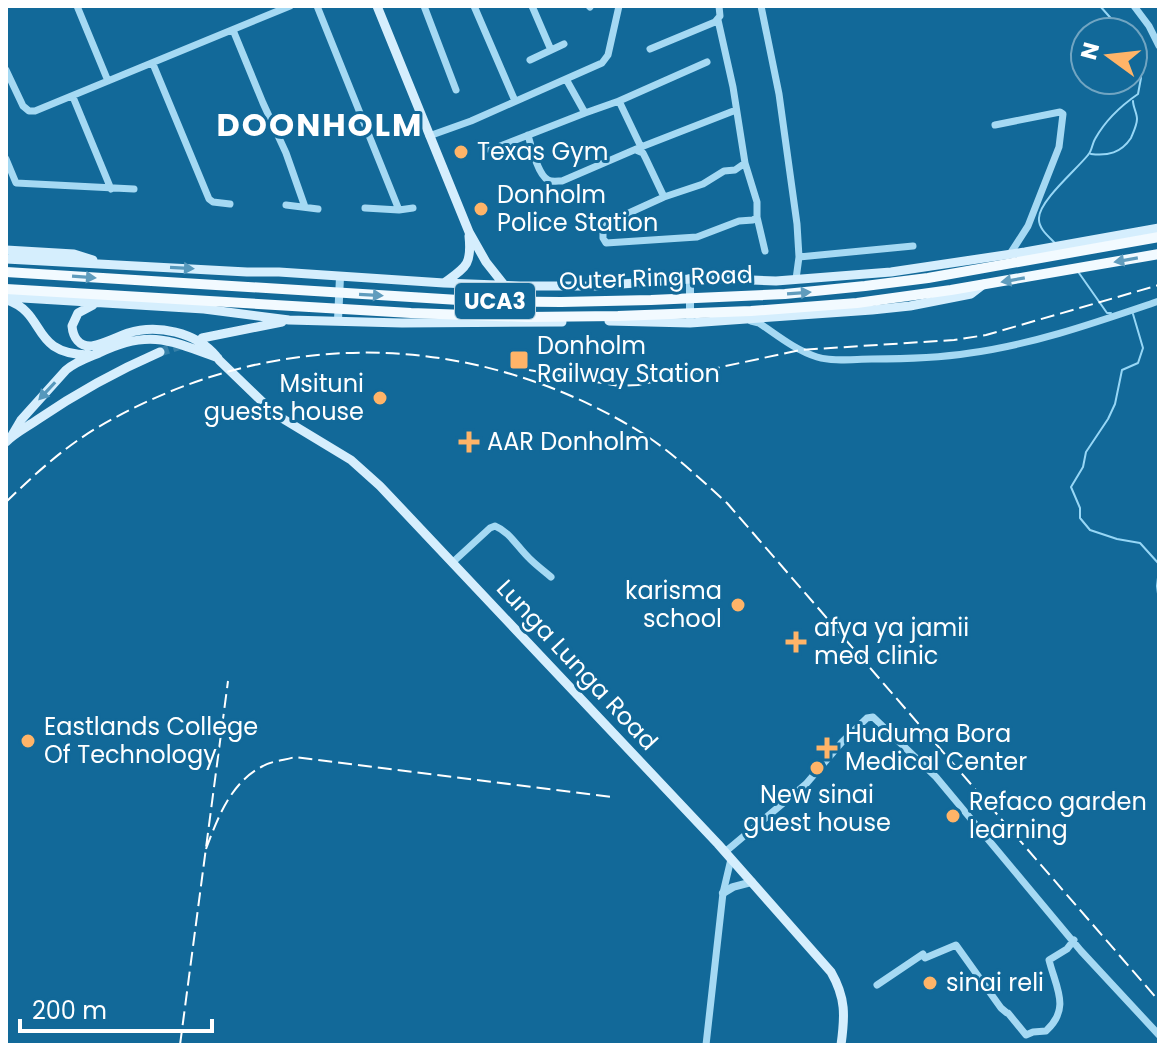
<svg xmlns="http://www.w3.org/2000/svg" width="1165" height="1051" font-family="Poppins,sans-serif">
<rect width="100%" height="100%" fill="#126999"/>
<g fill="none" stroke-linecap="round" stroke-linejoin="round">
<!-- stream -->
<path stroke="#97d7f6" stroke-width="2" d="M1100,6l23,26
M1091,154c17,2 30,-1 40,-16 2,-5 6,-13 6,-19 0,-6 -4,-12 -4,-18
M1055,243c-7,-7 -17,-15 -16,-25 0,-17 38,-49 49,-63 4,-4 4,-11 7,-16 10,-18 27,-34 43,-45l3,-16 -8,-28
M1079,273l28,40h4
M1133,314l10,34 -5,15 -16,7 -7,34 -7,15 -22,33 -3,15 -12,20 9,21v10l10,12 27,9 23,4 19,21
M1159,569l-2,17 2,16"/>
<!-- secondary-tunnel -->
<path stroke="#3680a8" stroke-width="9" stroke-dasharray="9 4.5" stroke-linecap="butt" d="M160,352l24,-8"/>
<!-- minor -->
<path stroke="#a5d9f3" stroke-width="7" d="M77,6l31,75
M317,6l82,204
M424,6l32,84
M474,6l41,95
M532,6l19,44
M589,6l1,1
M761,6l18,88 18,130 2,33 -3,22
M1134,6l15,20 10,20
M718,20l15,67 12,76 12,39v15l-4,3 -14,1 -42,16 -91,6 -3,-5v-8l6,-8 55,-25 39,-13 21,-13 11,-1 10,-7
M233,30l30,73 23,50 19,54
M650,49l65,-27 5,-6 -1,-10
M530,60l34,-16
M153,64l56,135 4,3 17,2
M6,70l17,36 6,5h6l255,-105
M566,79l19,34 34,-12 88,-39
M73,97l38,92
M619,101l22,46
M995,125l65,-13 3,2 -4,33 -31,79 -18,28
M528,135c3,11 10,40 20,45 3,2 10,1 14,1l79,-34 95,-37
M429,136l42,-15 131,-58 6,-8 11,-49
M490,150l95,-37
M636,150l7,3 3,6 18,38
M6,159l10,24 118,6
M286,205l32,4
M365,208l34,2 14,-2
M757,217l8,34
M799,257l114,-11
M751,321l8,2c18,12 36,27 58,34 17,5 37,2 55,2 32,0 66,-1 98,-6 65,-9 127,-31 189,-52
M453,562l37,-34 5,-2c15,6 23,22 35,33 6,6 14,12 21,18
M725,852l81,-68 36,-42 25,-24 6,-1 63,60 145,174 78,84
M877,985l46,-31 2,4 31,-13 45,63 6,5h1l18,22 7,-3 13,-1c25,-23 10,-43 3,-71l18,-11 7,-9
M706,1045l17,-152 8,-34"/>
<!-- tertiary -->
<path stroke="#a5d9f3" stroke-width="8" d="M690,278v39
M338,320l2,-43
M723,893l10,-6 19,-5"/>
<!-- secondary -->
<path stroke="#d5eefd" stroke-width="9" d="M377,6l92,226 17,30 19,24
M6,250l68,4 19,6
M6,259l241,13h32l165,11 76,3h74l110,-8 72,3 115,-9 134,-20 134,-24
M444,283c22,-16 28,-18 25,-47
M6,297l198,12 85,11 113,3 160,-1
M7,300c41,14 22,54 82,55
M93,305l-15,8 -6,13c1,11 7,21 20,20 12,-2 25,-9 36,-13 29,-9 68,-1 88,23
M609,321l81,2 182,-13 38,-4 61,-12 13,-10
M202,338l80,-16
M219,360l56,54 76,46 29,26 338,358 113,128c15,26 14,44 10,73
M11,437l10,-17 45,-50c9,-8 21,-12 33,-17 49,-24 71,-13 119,5
M6,442c9,-9 21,-15 31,-22 41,-28 77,-48 123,-68"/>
<!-- primary -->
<path stroke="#f2faff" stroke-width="10" d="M6,272l469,29 86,1 90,-2 134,-6 80,-8 63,-8 231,-41
M6,289l405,24 116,4 91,-1 133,-5 106,-8 94,-13 208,-36"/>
<!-- rail -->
<path stroke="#fff" stroke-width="2" stroke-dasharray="14 6" stroke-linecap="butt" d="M529,370l90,16 19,-1 162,-35 154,-10 32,-5 173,-50
M6,502c28,-27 56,-53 89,-73 170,-101 367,-102 537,-2 35,20 65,49 95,76l432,498
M206,849c12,-32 25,-67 57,-83 9,-5 22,-6 32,-9l317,40
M180,1045l48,-364"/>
</g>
<!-- one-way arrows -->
<defs><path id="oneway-solid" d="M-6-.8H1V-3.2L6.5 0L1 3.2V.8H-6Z" transform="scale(2)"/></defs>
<g fill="#609cbd">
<use href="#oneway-solid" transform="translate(1126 260) rotate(170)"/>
<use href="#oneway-solid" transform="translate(84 277) rotate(4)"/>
<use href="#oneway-solid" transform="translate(1013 280) rotate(170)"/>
<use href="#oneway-solid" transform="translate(799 293) rotate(-4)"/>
<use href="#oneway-solid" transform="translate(371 295) rotate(3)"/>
</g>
<g fill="#5698bc">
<use href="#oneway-solid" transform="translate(182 268) rotate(3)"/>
<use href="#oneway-solid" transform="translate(47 391) rotate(133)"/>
</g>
<!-- markers -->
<g fill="#ffb468" stroke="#126999" stroke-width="3">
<circle cx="461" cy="152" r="8"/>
<circle cx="481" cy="209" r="8"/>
<rect x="509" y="350" width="20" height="20" rx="4"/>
<circle cx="380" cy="398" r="8"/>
<path d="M465 430h8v8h8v8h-8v8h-8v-8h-8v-8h8z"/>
<circle cx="738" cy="605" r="8"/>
<path d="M792 630h8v8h8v8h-8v8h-8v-8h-8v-8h8z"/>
<circle cx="28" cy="741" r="8"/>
<path d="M823 736h8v8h8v8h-8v8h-8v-8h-8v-8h8z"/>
<circle cx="817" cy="768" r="8"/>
<circle cx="953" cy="816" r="8"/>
<circle cx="930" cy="983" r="8"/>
</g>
<g text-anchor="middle" stroke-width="6" stroke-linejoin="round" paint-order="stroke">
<!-- shield labels -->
<rect fill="#126999" stroke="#b8d2e0" stroke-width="2" x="455" y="283" width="80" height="36" rx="6"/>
<g font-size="22" font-weight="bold" fill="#fff">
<text x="495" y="309">UCA3</text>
</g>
<!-- poi labels -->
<g font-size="24" fill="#fff" stroke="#126999" text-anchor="start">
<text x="477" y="160">Texas Gym</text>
<text x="497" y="203">Donholm<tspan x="497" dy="28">Police Station</tspan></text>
<text x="537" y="354">Donholm<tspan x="537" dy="28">Railway Station</tspan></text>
<text x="364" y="392" text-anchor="end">Msituni<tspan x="364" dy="28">guests house</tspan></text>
<text x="487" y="450">AAR Donholm</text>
<text x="722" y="599" text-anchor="end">karisma<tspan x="722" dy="28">school</tspan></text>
<text x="814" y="636">afya ya jamii<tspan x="814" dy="28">med clinic</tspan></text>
<text x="44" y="735">Eastlands College<tspan x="44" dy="28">Of Technology</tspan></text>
<text x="845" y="742">Huduma Bora<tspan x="845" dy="28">Medical Center</tspan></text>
<text x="817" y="803" text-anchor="middle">New sinai<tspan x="817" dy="28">guest house</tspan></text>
<text x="969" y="810">Refaco garden<tspan x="969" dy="28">learning</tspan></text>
<text x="946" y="991">sinai reli</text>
</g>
<!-- street labels -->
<g font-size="24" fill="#fff" stroke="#126999">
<text transform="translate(656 278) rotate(-2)" y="8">Outer Ring Road</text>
<text transform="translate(577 665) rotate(47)" y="8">Lunga Lunga Road</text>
</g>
<!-- district labels -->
<g font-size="32" font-weight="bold" letter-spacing="2" fill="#fff" stroke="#126999">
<text x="320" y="136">DOONHOLM</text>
</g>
</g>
<!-- border -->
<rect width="1165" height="1051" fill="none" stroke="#ffffff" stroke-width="16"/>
<!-- north arrow -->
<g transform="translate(1109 56) rotate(285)"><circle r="38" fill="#126999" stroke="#71a5c2" stroke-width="2"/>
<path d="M0-6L14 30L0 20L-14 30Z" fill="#ffb468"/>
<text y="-12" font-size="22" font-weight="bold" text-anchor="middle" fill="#ffffff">N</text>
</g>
<!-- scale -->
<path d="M20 1019v12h192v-12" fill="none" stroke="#ffffff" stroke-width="4"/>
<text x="32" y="1019" font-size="24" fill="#ffffff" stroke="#126999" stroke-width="6" paint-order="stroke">200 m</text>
</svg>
